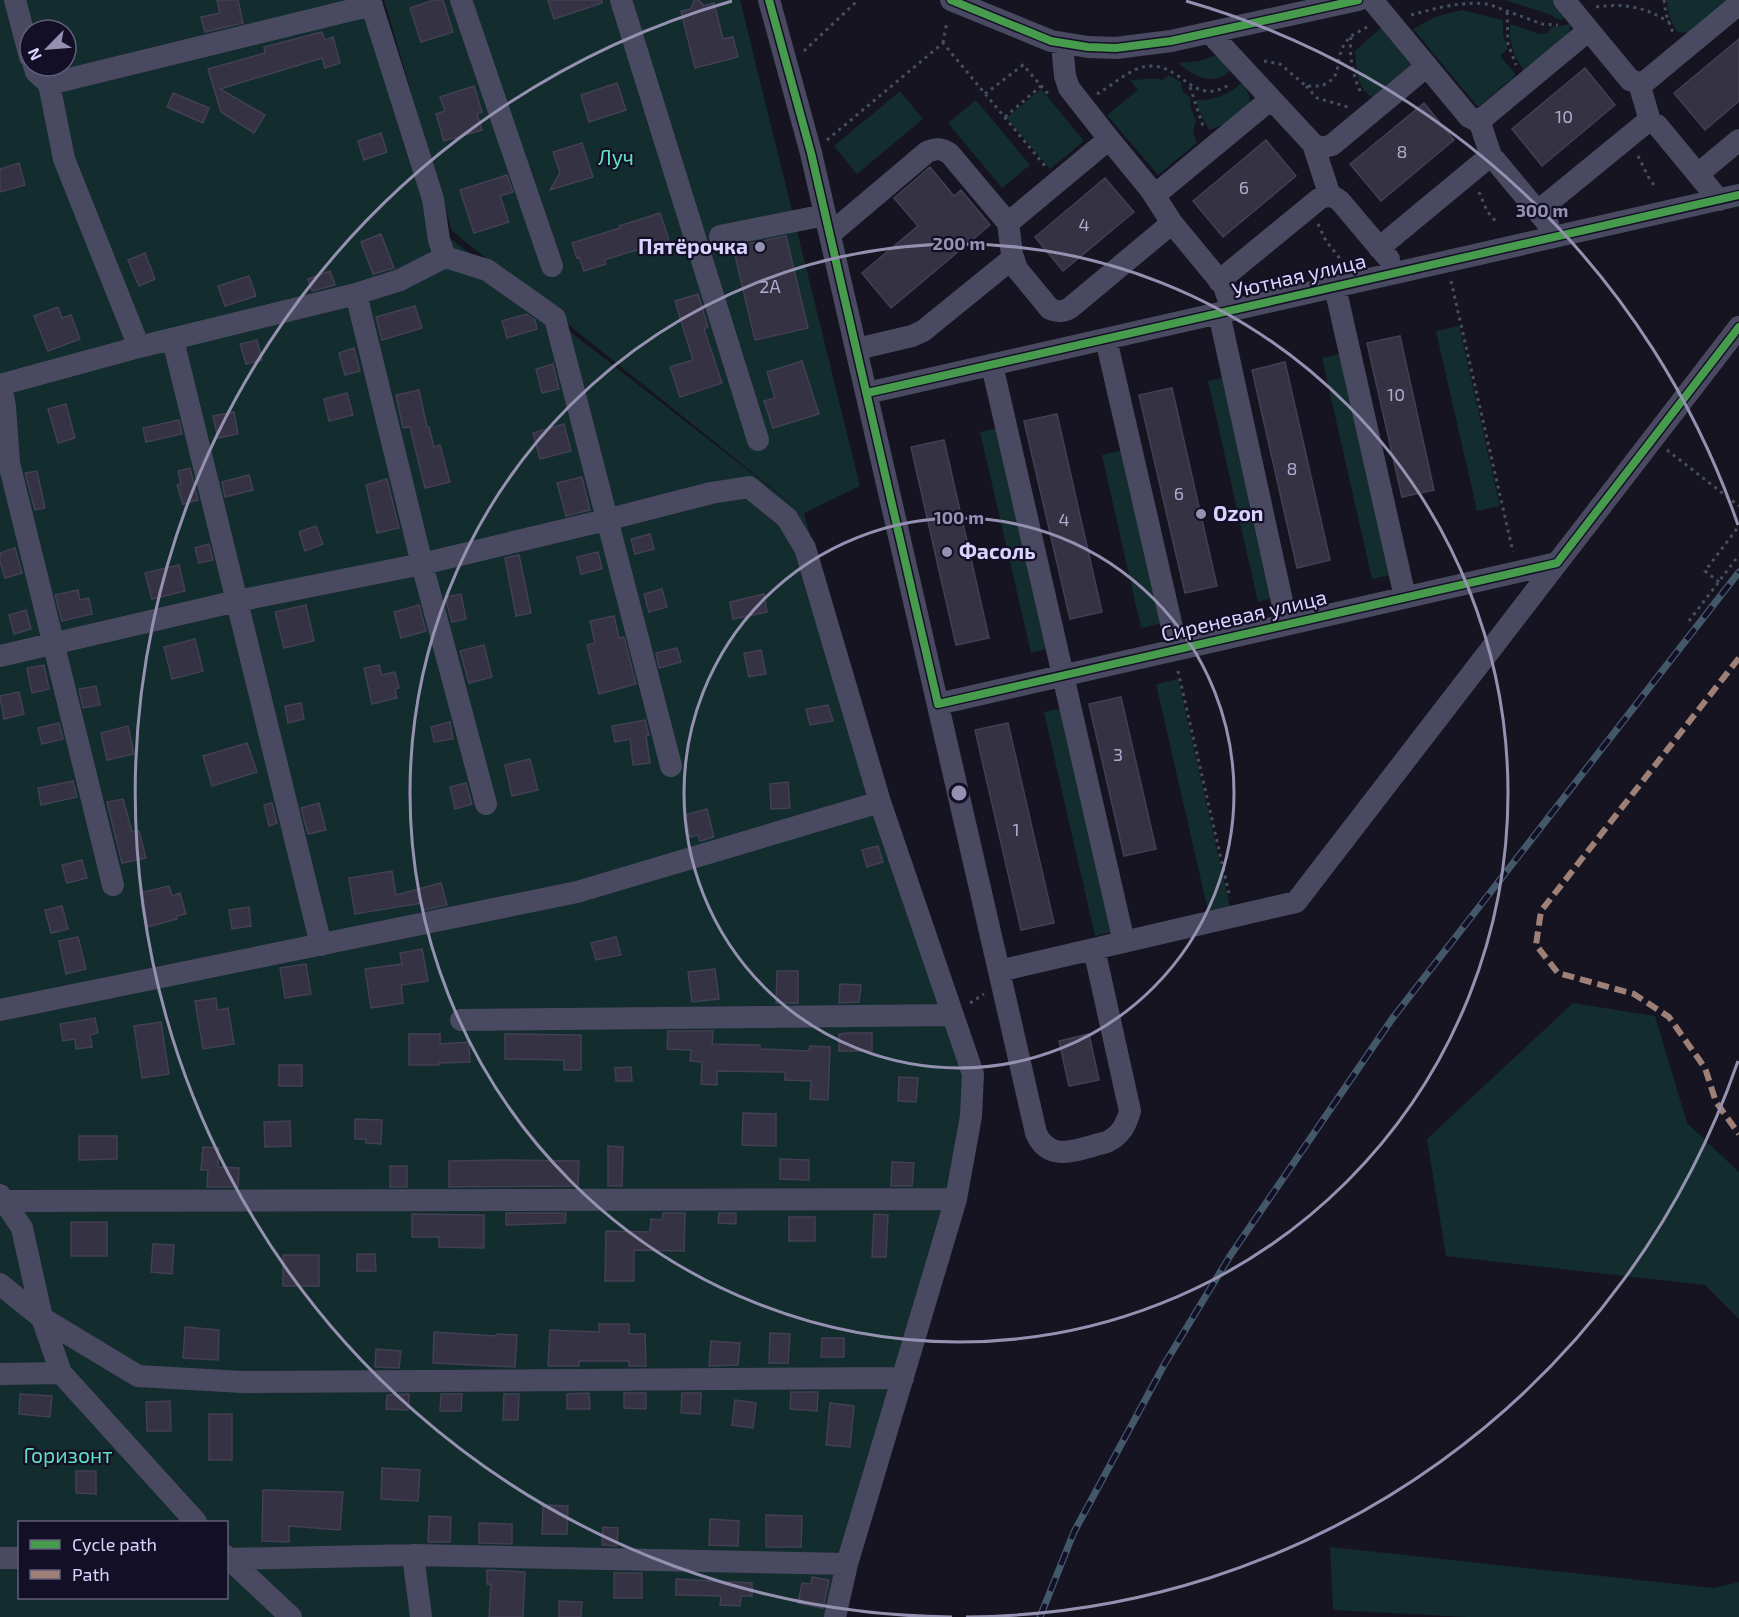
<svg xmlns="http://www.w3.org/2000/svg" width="1739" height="1617" font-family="'Exo 2',sans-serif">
<rect width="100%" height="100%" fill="#161421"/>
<!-- green -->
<path fill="#132c2d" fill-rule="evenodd" d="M0,0h375l71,235 357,278 -351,-282 -68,-231h356l120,486 -56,27 27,100 143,473 -130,531h-844zM30,30h36v36h-36zM20,1522h206v76h-206z
M1506,0h47l13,18 -7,2c-8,-8 -40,-14 -53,-20z
M1667,0h63l-42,33 -11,-1c-6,-10 -10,-20 -10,-32z
M1462,10l41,10v16l5,13 -8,7 16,19 -38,32 -65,-78 22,-12z
M1510,24l30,10 7,-1 5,-6 19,-3 -3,11 -44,35c-11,-14 -15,-28 -14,-46z
M1382,27l29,37v3l-38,30c-16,-6 -17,-31 -18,-46z
M1220,54l10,17c-17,16 -37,5 -52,-8l21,-2z
M1169,75l12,7 2,10 7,5 1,12 5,12 -3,10 4,12 -39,32 -51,-60 31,-25 -9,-11c11,3 21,-3 33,1z
M1243,82l6,13 1,11 -23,17 -18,7 -8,-15 -5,-15c19,1 33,-6 47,-18z
M1041,89l43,52 -34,28 -43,-51z
M900,91l23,28 -66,55 -23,-28z
M976,100l54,65 -28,23 -54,-65z
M1459,326l41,180 -23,5 -41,-180z
M1344,353l50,221 -22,5 -50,-221z
M1227,377l50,220 -19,5 -50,-221z
M1002,427l51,220 -22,6 -51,-221z
M1124,450l39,173 -22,5 -39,-173z
M1178,679l52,228 -22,4 -52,-227z
M1064,708l48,224 -17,4 -51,-224z
M1573,1003l82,13 32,107 52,49v147l-34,-34 -259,-29 -19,-117z
M1330,1547l384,41 25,-6v35h-273l-133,-7z"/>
<!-- building -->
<path fill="#343243" stroke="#433f54" stroke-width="1.5" d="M217,0h21l5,23 -38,9 -4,-15 19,-4z
M434,0h9l10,32 -32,10 -11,-34z
M548,0h54v3l-48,16z
M694,0h5l5,6 10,-3 9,36 10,-2 5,20 -43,11 -14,-57 10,-2z
M322,32l3,8 8,-3 7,26 -15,5 -3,-10 -102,31 45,26 -11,18 -33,-21 -13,-43 57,-16 -1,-6z
M1739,39v62l-34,29 -31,-37z
M1585,68l30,37 -73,61 -30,-37z
M617,83l9,27 -37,12 -8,-27z
M474,86l8,26 -5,2 5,16 -38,11 -8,-27 9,-3 -5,-14z
M173,93l36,15 -6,15 -36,-16z
M1424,103l30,37 -73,61 -31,-37z
M381,133l6,19 -23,8 -6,-19z
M1266,140l30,36 -73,61 -30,-36z
M582,143l11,34 -43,13 10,-17 -7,-21z
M19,163l6,22 -25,7v-23z
M930,167l24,29 7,-6 29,35 -99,83 -29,-35 56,-47 -24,-28z
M507,175l6,17 -13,4 9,26 -35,11 -14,-43z
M1105,178l29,34 -71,59 -28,-34z
M660,213l9,27 -65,20 2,4 -22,7 -5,-14 -2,1 -5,-15 48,-15 -1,-2z
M381,234l13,34 -21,6 -12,-32z
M786,236l22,92 -53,12 -22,-93z
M145,253l10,26 -16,7 -11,-26z
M330,271l5,14 -23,6 -4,-12z
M249,276l7,20 -31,10 -7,-20z
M698,294l10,33 -4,2 18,54 -42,14 -10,-30 23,-7 -18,-59z
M415,306l7,22 -40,12 -6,-23z
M58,307l4,11 9,-3 9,24 -32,12 -14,-35z
M526,314l9,6 2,9 -30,9 -5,-17z
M1400,336l34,154 -32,7 -35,-154z
M257,340l5,20 -16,4 -6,-20z
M354,348l6,23 -15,4 -6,-22z
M802,361l17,53 -46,14 -9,-27 11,-3 -8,-26z
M1285,362l45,198 -33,8 -45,-198z
M553,364l6,25 -17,4 -6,-24z
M1172,388l45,198 -32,7 -46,-198z
M419,390l8,37h2l5,20 6,-2 10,37 -25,6 -15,-61 -7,1 -7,-33z
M347,393l6,22 -24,6 -5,-22z
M66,404l9,34 -17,5 -10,-34z
M234,412l4,22 -20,4 -5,-22z
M1057,414l45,198 -32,7 -46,-198z
M179,420l3,14 -36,8 -3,-14z
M564,424l7,27 -31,8 -7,-26z
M944,440l45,198 -33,7 -45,-198z
M190,468l8,32 -15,4 -6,-19 4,-1 -3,-13z
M37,471l8,37 -10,2 -10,-37z
M249,475l4,15 -28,7 -3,-15z
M582,477l8,33 -24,6 -9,-33z
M387,479l12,49 -22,5 -11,-48z
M316,526l7,18 -18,7 -6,-19z
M650,534l4,15 -19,5 -4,-15z
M209,544l4,16 -14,3 -4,-15z
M15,548l7,25 -17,5 -5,-16v-9z
M598,552l4,17 -21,5 -4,-17z
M519,555l12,58 -15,3 -11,-58z
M179,565l6,26 -33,8 -7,-26z
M662,589l5,18 -18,5 -5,-18z
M78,590l2,10 9,-2 3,16 -30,7 -7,-26z
M461,594l5,25 -14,3 -7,-25z
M764,594l3,18 -34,7 -3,-17z
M306,605l8,36 -30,7 -9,-36z
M419,605l7,26 -25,7 -7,-26z
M26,610l5,19 -17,5 -5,-19z
M614,616l5,22 5,-1 12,47 -37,10 -12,-49 8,-2 -5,-22z
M195,639l8,32 -31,8 -8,-32z
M484,645l8,32 -23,6 -9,-32z
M677,648l4,14 -22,6 -3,-15z
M761,650l5,24 -17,3 -5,-24z
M44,665l5,24 -17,4 -5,-25z
M379,665l3,10 13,-3 4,16 -4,1 2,9 -25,6 -8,-36z
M96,686l4,19 -17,3 -4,-19z
M19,692l5,22 -20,5 -4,-23z
M1121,697l35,152 -32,7 -35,-152z
M301,703l3,16 -16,4 -3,-17z
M828,705l5,16 -23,4 -4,-16z
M645,720l4,15 -3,1 4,27 -17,2 -3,-26 -15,3 -3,-16z
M450,722l3,17 -19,3 -3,-15z
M59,723l4,16 -21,5 -4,-16z
M1008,723l46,200 -33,7 -46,-200z
M128,726l6,28 -27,6 -6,-27z
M247,743l10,29 -45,14 -9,-30z
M530,759l8,31 -26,6 -7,-31z
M73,781l4,16 -36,8 -3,-17z
M788,782l2,26 -19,1 -1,-25z
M466,783l6,21 -17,5 -5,-22z
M123,799l9,33 7,-1 7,27 -24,5 -15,-61z
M272,803l5,20 -8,3 -5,-21z
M319,803l7,27 -18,4 -7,-26z
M707,809l7,28 -14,4 -2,-6 -8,2 -5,-22z
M878,846l5,16 -16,5 -5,-17z
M82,860l5,18 -20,5 -5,-18z
M392,871l4,24 45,-12 6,22 -23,5 -2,-7 -67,11 -6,-36z
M169,886l3,10 8,-3 6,21 -9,2v3l-29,8 -8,-34z
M62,906l6,23 -17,4 -6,-23z
M249,907l2,19 -19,3 -3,-19z
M78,937l8,32 -20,5 -7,-33z
M616,937l5,18 -25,5 -5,-17z
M422,949l6,32 -27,4 2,18 -32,5 -6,-39 37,-5 -2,-11z
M306,964l5,30 -26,4 -5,-30z
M715,969l4,30 -27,3 -4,-30z
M777,971h21v32h-22z
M840,984l21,1 -2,17 -20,1z
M216,998l1,12 11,-2 6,36 -31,5 -8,-48z
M95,1018l3,15 -8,2 2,12 -16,2 -1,-10 -12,2 -3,-17z
M161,1022l8,52 -27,4 -8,-52z
M668,1031h45l-1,13 48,1v4l49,2 1,-5 20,1 -2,53 -18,-1 1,-18 -26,-1v-8l-68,-1v14l-16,-1 1,-22 -12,-1 1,-11 -24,-1z
M849,1033h23v18h-33v-17z
M409,1034h31v10l29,-2 1,20 -31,1v2h-30z
M505,1034l76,1v35h-17v-10l-59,-1z
M1089,1034l10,46 -30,6 -10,-45z
M279,1065h23v21h-23z
M631,1067l1,14h-16l-1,-13z
M899,1077l19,1 -2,24 -18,-1z
M743,1113l33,1v32l-34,-1z
M355,1119l27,1 -1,24 -15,-1v-4h-11z
M290,1121l1,25 -26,1 -1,-25z
M79,1136h38v23l-38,1z
M608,1146l15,1 -1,39h-14z
M203,1147l16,1 -1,19 21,1 -1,19h-31l1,-17h-7z
M780,1159l29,1v20l-29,-1z
M503,1160l76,1 -1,25 -129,1v-26z
M892,1162l22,1 -2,23h-21z
M390,1166h17v21h-17z
M506,1213h60l-1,10 -59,2z
M663,1213h22l-1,38 -50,-1v31h-29l1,-50 44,1 1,-13 11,1z
M719,1213h17v11l-18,-1z
M412,1214l72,1v33l-45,-1v-10h-27z
M874,1214l14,1 -2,42h-14z
M789,1217h26v24h-26z
M71,1222h36v34h-36z
M153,1244l21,1 -2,29 -21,-2z
M357,1254h18l1,17h-19z
M283,1255h36v31h-36z
M599,1324h30v10h16l1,32h-17v-5h-50v5h-31l2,-36 49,2z
M185,1327l34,3 -1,30 -35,-2z
M434,1332l62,4 1,-2 20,1 -2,32 -82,-4z
M770,1333l20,1 -2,29h-19z
M822,1338h22v19h-23z
M711,1341l29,2 -2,22 -29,1z
M376,1349l25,2 -2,17 -24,-1z
M791,1392h27l-1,19 -27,-2z
M589,1393l1,16h-23v-15z
M624,1393h22v16l-22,-1z
M682,1393h19l-1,21 -19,-1z
M20,1394l32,2 -2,21 -31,-3z
M409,1394l-1,16 -22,-1 1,-14z
M441,1394h21l-1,17h-21z
M504,1394h15l-1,26h-15z
M735,1400l21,3 -3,25 -21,-3z
M170,1401l1,30h-24l-1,-29z
M830,1403l24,3 -4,41 -24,-2z
M209,1414h23v46h-23z
M382,1468l38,2 -2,31 -37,-2z
M76,1471h20v23l-20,-1z
M263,1490l80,2 -3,38 -51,-4v16l-27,-1z
M543,1505l25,1 -1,28h-25z
M766,1515l36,1 -1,31h-35z
M429,1516l22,1 -1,25h-22z
M710,1519l29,2 -1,25 -29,-1z
M479,1523l33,1v20l-33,-1z
M603,1527l15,1 -1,18 -15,-1z
M487,1570l38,2 -2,45h-34l2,-33h-4z
M614,1573h28v25h-28z
M812,1577l17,3 -6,28 -25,-5 4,-20 9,1z
M676,1579l76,4v13h-11l-1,10 -20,-1 1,-9 -45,-1z
M559,1601l23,1 -1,15h-22z"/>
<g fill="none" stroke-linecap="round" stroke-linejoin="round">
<!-- path -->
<path stroke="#44505f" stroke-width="3" stroke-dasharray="3 4.5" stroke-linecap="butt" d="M1664,0l2,14 7,19
M1596,7c29,-4 49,0 73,15
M1507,12l1,32 8,21
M1411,15c26,-7 49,-14 77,-11l54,20 16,1
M1351,37c-2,20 2,40 11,58
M943,43l4,-22
M804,51l51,-48 2,-3
M1264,61l16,3 26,22h16l11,-7 4,-7 2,-15 5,-13 7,-8 16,-9
M1306,86l11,12 31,9
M1190,87l14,42
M985,94l38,-29 27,31
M1097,94c17,-9 33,-27 53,-28 33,-1 44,42 80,18
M1005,117l36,-31
M827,140l116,-97 102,123
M1638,156l11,22 7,10
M1479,192l8,19 11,13
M1318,224l8,17 15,19
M1451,281l62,271
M1667,450l72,56
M1719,582l-14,-11 34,-45
M1689,621l50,-66
M1178,671l52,227
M970,1003l14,-9"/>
<!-- minor -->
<path stroke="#4a4962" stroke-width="22" d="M15,0l15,57
M461,0l91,266
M621,0l137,440
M769,0l42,153 188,818 297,-69 443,-575
M951,0l100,41 37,6 28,1 55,-7 187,-41
M1372,0l97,117 6,3 8,-2 106,-88
M1564,0l66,80 9,3 7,-2 93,-77
M1210,33l103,111 8,4 11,-3 95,-79
M1062,44l3,32 4,12 40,51
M34,66l2,6 13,12 15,75 75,188
M1639,83l11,38
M49,84l323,-79
M1479,120l13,39
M1313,144l17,52
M1698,174l41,-34
M1155,195l116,-96
M1538,211l110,-90 9,4 62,75
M1172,223l-22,-34 -41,-50 -101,84 4,31 5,15 33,40c8,3 13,3 20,-1l102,-85 52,63 8,24
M830,234l97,-82c9,-4 15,-4 23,2l58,69
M720,236l105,-21
M1379,248l105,-87 6,-2 5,1 53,64
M445,257l42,13 68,48 116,448
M1219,281l100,-82c7,-4 14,-4 21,2l49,58
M1335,287l70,310
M356,294l66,270 64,240
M1219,313l68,311
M1106,339l71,310
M173,340l148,605
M857,349l55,-13 11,-5 90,-73
M992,365l132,577
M0,385l139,-38 217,-53 44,-14 45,-23 -6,-17 -6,-41 -63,-199
M1,385l4,21 4,57 104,422
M867,393l872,-198
M0,656l237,-55 185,-37 184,-44 105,-27 38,-6 38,31 18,30 75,254 93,272 -2,42 -15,83 -109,365 -12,53
M938,704l619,-141
M999,971l37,162c14,32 44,15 71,9 14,-7 19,-17 23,-31l-36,-162
M0,1010l577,-118 303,-90
M461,1020l491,-5
M0,1195l22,33 20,90 19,55 135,149
M0,1201l956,-2
M0,1284l42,34 96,58 104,6 661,-4
M0,1374l61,-1
M413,1555l8,62
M226,1556l65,61
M0,1558h20
M226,1559l187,-4 434,9"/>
<defs>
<path id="rail" d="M1040,1617l34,-85 90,-167 66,-109 162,-237 347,-447"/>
</defs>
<!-- rail casing -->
<use href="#rail" stroke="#43596b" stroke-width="7"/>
<!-- rail -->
<use href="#rail" stroke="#130f26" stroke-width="4.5" stroke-dasharray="14" stroke-linecap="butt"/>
<!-- quiet -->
<path stroke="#9e8076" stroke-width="6" stroke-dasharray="12 6" stroke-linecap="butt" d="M1739,658l-198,253 -5,34 22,28 76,21 35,23 36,51 11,34 23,32"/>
<defs>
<path id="cycleway" d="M769,0l42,153 127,551 619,-141 182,-236
M951,0l100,41 37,6 28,1 55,-7 187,-41
M867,393l872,-198"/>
</defs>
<!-- cycleway casing -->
<use href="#cycleway" stroke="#130f26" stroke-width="11"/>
<!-- cycleway -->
<use href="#cycleway" stroke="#469c4c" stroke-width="8"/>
</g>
<!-- distance rings -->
<g fill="none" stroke="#9591b1" stroke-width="3">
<circle cx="959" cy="793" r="275"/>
<circle cx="959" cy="793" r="549"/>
<path d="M1738 1061A824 824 0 0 1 966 1617M952 1617A824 824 0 0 1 732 1M1186 1A824 824 0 0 1 1738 525"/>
</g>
<!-- markers -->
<g fill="#9591b1" stroke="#130f26" stroke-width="2">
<circle cx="760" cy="247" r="6"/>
<circle cx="1201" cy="514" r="6"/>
<circle cx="947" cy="552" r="6"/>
</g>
<g text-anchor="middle" stroke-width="4.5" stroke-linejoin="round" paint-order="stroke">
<!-- number labels -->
<g font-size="18" fill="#b0acd0">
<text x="1564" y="123">10</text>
<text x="1402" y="158">8</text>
<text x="1244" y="194">6</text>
<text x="1084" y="231">4</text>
<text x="770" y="293">2А</text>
<text x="1396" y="401">10</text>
<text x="1292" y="475">8</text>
<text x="1179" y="500">6</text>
<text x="1064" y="526">4</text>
<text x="1118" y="761">3</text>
<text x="1016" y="836">1</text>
</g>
<!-- park labels -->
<g font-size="21" fill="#5fe0c0" stroke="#130f26">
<text x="616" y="165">Луч</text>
<text x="68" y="1463">Горизонт</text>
</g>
<!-- poi labels -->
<g font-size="21" font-weight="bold" fill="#d9d4ff" stroke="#130f26" text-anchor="start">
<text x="748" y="254" text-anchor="end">Пятёрочка</text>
<text x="1213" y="521">Ozon</text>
<text x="959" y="559">Фасоль</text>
</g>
<!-- street labels -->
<g font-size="21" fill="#d9d4ff" stroke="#130f26">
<text transform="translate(1299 276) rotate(-13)" y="7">Уютная улица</text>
<text transform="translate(1244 616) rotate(-13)" y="7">Сиреневая улица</text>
</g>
</g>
<circle cx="959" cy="793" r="9" fill="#9591b1" stroke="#130f26" stroke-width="3"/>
<g font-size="18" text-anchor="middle" font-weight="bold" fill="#9591b1" stroke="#130f26" stroke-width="4.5" stroke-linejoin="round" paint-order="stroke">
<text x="1542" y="217">300 m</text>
<text x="959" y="250">200 m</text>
<text x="959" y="524">100 m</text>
</g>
<!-- legend -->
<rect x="18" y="1521" width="210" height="78" fill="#130f26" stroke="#625e7d" stroke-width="1.5"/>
<rect x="30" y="1540" width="30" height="9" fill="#469c4c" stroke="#625e7d" stroke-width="1.5"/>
<text x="72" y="1551" font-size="18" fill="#d9d4ff">Cycle path</text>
<rect x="30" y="1570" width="30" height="9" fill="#9e8076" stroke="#625e7d" stroke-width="1.5"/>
<text x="72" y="1581" font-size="18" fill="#d9d4ff">Path</text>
<!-- north arrow -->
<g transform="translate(48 48) rotate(245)"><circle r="28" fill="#130f26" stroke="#625e7d" stroke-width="1.5"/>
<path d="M0-4.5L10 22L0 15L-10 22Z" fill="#9591b1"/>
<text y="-9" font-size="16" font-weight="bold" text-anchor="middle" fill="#d9d4ff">N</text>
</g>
</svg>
